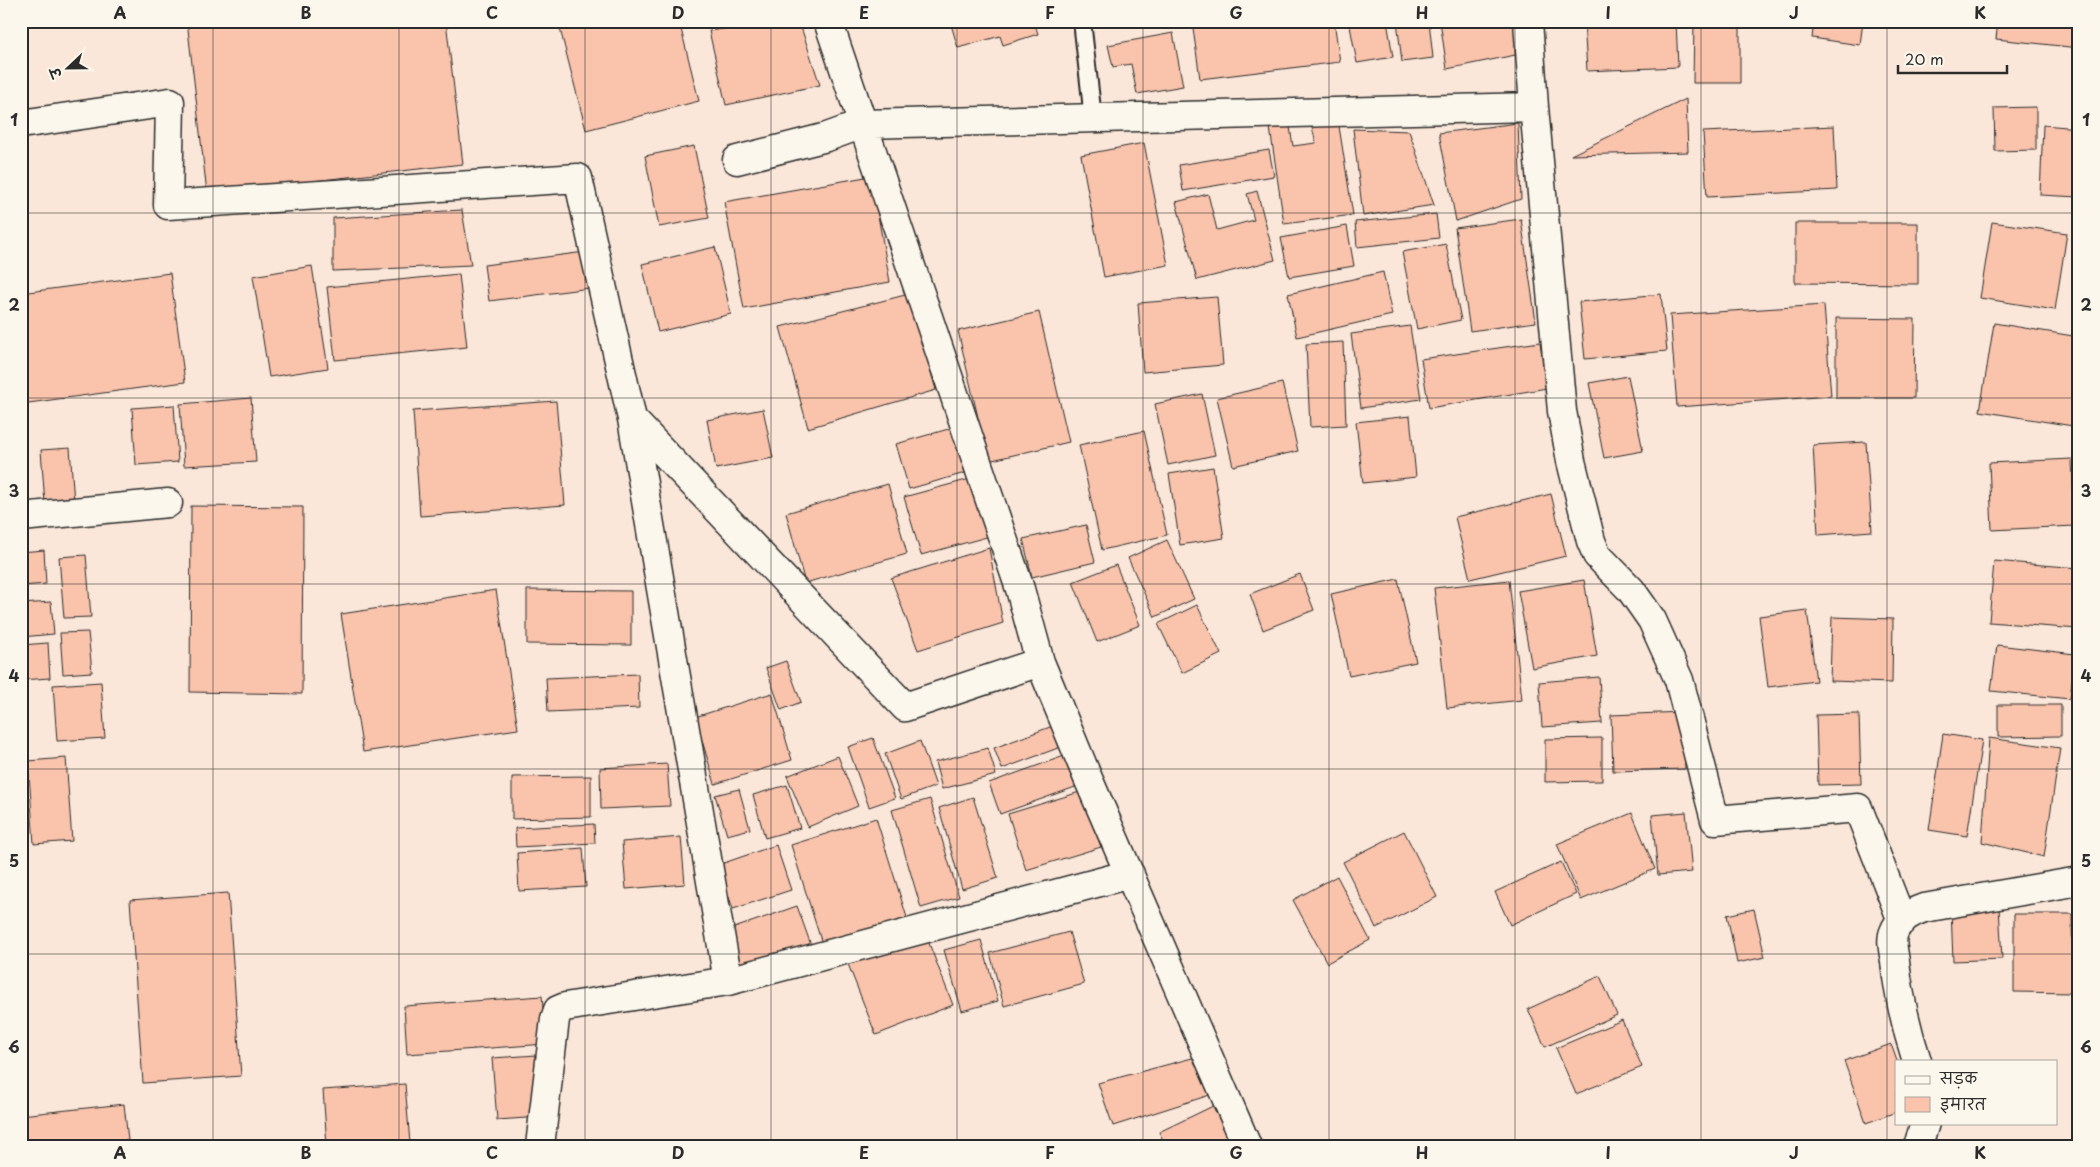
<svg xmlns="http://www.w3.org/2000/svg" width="2100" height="1167" font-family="'Playpen Sans','Playpen Sans Deva',sans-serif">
<rect width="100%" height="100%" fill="#fbe7d9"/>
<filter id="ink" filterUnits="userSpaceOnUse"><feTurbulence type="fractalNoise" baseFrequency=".02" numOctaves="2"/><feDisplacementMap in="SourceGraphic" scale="10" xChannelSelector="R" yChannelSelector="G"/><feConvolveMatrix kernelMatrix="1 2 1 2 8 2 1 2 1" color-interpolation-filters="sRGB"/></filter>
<g filter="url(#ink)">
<!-- building -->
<path fill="#fac3ac" stroke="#2b2b2b" d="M187,21h259l17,143 -256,29z
M558,21h121l20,80 -113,29z
M780,21h19l21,64 -94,20 -17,-74z
M950,21h84l4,13 -35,11 -3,-9 -42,12z
M1192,21h142l6,41 -140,17z
M1349,21h38l6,36 -36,6z
M1397,21h32l4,37 -31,4z
M1440,21h84l1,32 -78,16z
M1584,21h92l2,46 -91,4z
M1694,21h46v62h-47z
M1814,21h49l-3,24 -48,-7z
M1998,21h81v27l-83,-9z
M1173,33l10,53 -46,8 -6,-30 -18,3 -5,-22z
M1686,99l2,53 -117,3z
M2036,107v43l-41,1 -1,-43z
M1309,117l29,3 15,95 -69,9 -15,-103h20l4,25 23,-3z
M1518,123l3,76 -65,22 -17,-88z
M2043,125l36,3v69l-39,-2z
M1834,126l3,64 -130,7 -4,-65z
M1353,129l56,2 25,74 -71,11z
M1144,143l24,122 -64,12 -23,-122z
M694,146l15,72 -50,9 -14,-71z
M1269,150l5,26 -91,15 -4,-26z
M871,176l19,106 -146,27 -20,-107z
M1257,191l18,69 -78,20 -21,-78 32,-8 9,36 37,-10 -7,-26z
M462,210l9,55 -138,6v-53z
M1436,214l3,24 -82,9 -2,-25z
M1521,219l15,103 -66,9 -15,-103z
M1992,222l75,11 -12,77 -75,-12z
M1795,223h123v61l-123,-1z
M1347,226l7,40 -65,11 -8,-39z
M1446,244l15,76 -44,9 -15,-77z
M715,247l16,67 -73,18 -16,-68z
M593,251l5,36 -109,14 -5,-36z
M312,266l16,102 -59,9 -16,-101z
M1383,272l9,43 -95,22 -9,-43z
M170,273l15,109 -164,22v-111z
M459,274l8,73 -132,13 -8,-73z
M2079,289v39l-6,-1z
M909,294l27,96 -128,38 -28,-101z
M1661,294l6,57 -82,8 -6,-57z
M1217,297l6,68 -80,7 -5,-69z
M1824,305l7,91 -154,11 -7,-92z
M1039,312l30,130 -81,19 -30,-130z
M1836,318l79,1 -1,79h-78z
M1994,323l85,14v90l-99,-16z
M1410,326l11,73 -60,9 -10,-74z
M1343,342l3,83 -36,2 -4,-83z
M1540,342l7,46 -118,20 -8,-49z
M1628,376l15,75 -39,7 -15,-75z
M1282,383l16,68 -65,15 -16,-68z
M1202,394l13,61 -47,10 -13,-61z
M251,398l5,64 -72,4 -4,-62z
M556,401l9,104 -145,11 -7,-105z
M174,405l4,57 -42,3 -4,-57z
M763,409l10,49 -57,11 -9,-49z
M1410,416l6,61 -53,6 -7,-61z
M952,428l13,45 -56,16 -13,-45z
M1144,431l23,104 -65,15 -23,-105z
M1866,442l6,89 -54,4 -5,-90z
M70,448l4,54 -29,2 -4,-54z
M2072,459l3,67 -83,4 -3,-67z
M1213,467l11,71 -44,7 -11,-71z
M21,469l3,33h-3z
M970,479l24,56 -73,20 -17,-58z
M888,484l19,70 -102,29 -19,-70z
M1551,494l15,62 -96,23 -15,-62z
M191,506l112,1 -1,187 -112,-2z
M1086,525l9,37 -63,15 -9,-38z
M1167,540l27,59 -39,18 -27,-59z
M989,548l14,75 -85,27 -27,-72z
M44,550l2,34 -25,2v-34z
M86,555l5,62 -27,1 -5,-61z
M1994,561l85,7 -1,61 -89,-7z
M1116,565l24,60 -43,17 -24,-60z
M1300,574l14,36 -51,20 -13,-36z
M1398,579l18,83 -67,14 -18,-82z
M1509,580l13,120 -75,8 -13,-120z
M1584,580l13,76 -65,12 -14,-77z
M496,590l22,139 -155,23 -22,-138z
M527,590l104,1v54l-104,-1z
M51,602l3,32 -33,3v-33z
M1197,605l24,49 -39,19 -24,-49z
M1807,610l9,71 -48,6 -9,-71z
M1832,617l61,2 -1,64 -62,-2z
M88,632l4,40 -29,2 -3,-41z
M2074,635h5v57h-2z
M48,643l2,35 -29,2v-35z
M1997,645l78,9 -5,45 -79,-8z
M786,661l15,41 -20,8 -15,-42z
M638,674l1,34 -91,4 -2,-34z
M1599,677l3,46 -60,4 -3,-45z
M101,682l4,56 -48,3 -4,-56z
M772,693l20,67 -77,24 -20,-67z
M1998,705h63v31l-63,1z
M1683,712l2,57 -72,2 -2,-56z
M1859,714l2,70 -43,1 -2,-70z
M1058,724l8,21 -64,24 -8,-21z
M1943,734l39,6 -15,96 -38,-6z
M873,738l22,60 -26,9 -21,-60z
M1602,738v43l-57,1v-43z
M1989,738l71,10 -16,109 -62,-15z
M920,741l16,45 -35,13 -16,-45z
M988,748l8,27 -54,14 -7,-27z
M1067,755l11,31 -78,28 -11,-31z
M838,756l20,50 -50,21 -21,-51z
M66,758l6,83 -38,3 -6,-83z
M667,764l3,42 -69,3 -1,-41z
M591,776v41l-79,2v-42z
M787,785l13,43 -35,10 -12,-43z
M739,789l11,40 -23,6 -12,-40z
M1083,791l18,56 -75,23 -18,-56z
M973,797l25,81 -36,11 -23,-81z
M930,799l29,98 -38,11 -29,-98z
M1686,812l6,60 -34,3 -6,-60z
M1632,813l23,56 -74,31 -24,-56z
M876,818l33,106 -85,26 -33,-105z
M594,824l1,19 -79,4 -1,-19z
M1404,831l33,66 -61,31 -33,-66z
M681,837l4,47 -59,5 -4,-47z
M776,845l15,45 -58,19 -15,-44z
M583,848l3,39 -67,4 -2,-38z
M1561,862l15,32 -66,31 -15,-33z
M1337,876l33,64 -43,23 -34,-63z
M228,893l13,183 -98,7 -13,-183z
M797,906l14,39 -74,27 -14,-40z
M1999,907l3,52 -49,2 -2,-52z
M1754,909l11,48 -28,6 -10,-48z
M2014,914h58l1,79 -59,-1z
M1069,932l15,52 -80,22 -14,-53z
M925,933l28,72 -77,30 -28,-71z
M981,940l17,61 -36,10 -18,-61z
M1600,976l17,39 -72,32 -17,-38z
M542,996l4,48 -139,10 -3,-48z
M1622,1020l20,47 -66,27 -20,-46z
M1891,1044l6,17 -1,51 -30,11 -22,-62z
M537,1055l4,62 -44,3 -5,-62z
M1196,1057l17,37 -100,32 -15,-43z
M405,1084l5,59 -83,3 -4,-56z
M124,1104l4,36 -47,6h-60v-31z
M1213,1106l19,40h-66l-7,-14z"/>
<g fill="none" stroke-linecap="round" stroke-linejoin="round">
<defs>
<path id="lane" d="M1082,21l11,97"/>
<path id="street" d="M828,21l192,568 20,73 47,114 160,370
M1528,21l6,86 28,304 9,50 20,80 6,14 34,35 21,30 27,60 36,140 143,-12 44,113
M21,124l149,-22 -2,103 410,-27 54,241 273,288 135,-45
M737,160l90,-23 36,-13 671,-17
M632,419l96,562
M21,517l147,-14
M1917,1061c-11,-33 -18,-65 -22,-99 -1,-10 -5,-21 -1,-30 5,-13 18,-20 30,-24l155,-27
M540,1146l15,-127 3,-9 7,-3 163,-26 402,-107
M1918,1146l7,-23"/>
</defs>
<!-- lane casing -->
<use href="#lane" stroke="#2b2b2b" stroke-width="20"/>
<!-- street casing -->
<use href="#street" stroke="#2b2b2b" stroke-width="31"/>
<!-- lane -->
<use href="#lane" stroke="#fbf7ec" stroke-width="16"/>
<!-- street -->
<use href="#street" stroke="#fbf7ec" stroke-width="28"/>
</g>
</g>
<!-- grid -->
<path fill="none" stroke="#2b2b2b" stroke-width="1" stroke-opacity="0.55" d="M213,21v1125M399,21v1125M585,21v1125M771,21v1125M957,21v1125M1143,21v1125M1329,21v1125M1515,21v1125M1701,21v1125M1887,21v1125M21,213h2058M21,398h2058M21,584h2058M21,769h2058M21,954h2058"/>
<!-- margin -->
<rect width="2100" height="1167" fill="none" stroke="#fbf7ec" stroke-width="55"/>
<!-- legend -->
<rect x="1895" y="1060" width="162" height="65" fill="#fbf7ec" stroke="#a8a59f"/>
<rect x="1905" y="1076" width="25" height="8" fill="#fbf7ec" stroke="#a8a59f"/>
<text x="1940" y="1084" font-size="15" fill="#2b2b2b">सड़क</text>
<rect x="1905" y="1097" width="25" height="15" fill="#fac3ac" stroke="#a8a59f"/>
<text x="1940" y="1110" font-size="15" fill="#2b2b2b">इमारत</text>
<!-- north arrow -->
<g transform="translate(68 68) rotate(248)" stroke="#fbf7ec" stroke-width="4" paint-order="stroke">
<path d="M0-4L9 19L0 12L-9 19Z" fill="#2b2b2b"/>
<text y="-8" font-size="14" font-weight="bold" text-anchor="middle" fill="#2b2b2b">उ</text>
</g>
<!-- scale -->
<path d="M1898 65v8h109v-8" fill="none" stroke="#2b2b2b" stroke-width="2.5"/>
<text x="1905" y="65" font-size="15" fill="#2b2b2b" stroke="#fbf7ec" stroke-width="4" paint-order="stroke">20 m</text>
<rect x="28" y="28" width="2044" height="1112" fill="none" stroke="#2b2b2b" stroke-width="2"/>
<g font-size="16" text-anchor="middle" font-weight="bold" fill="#2b2b2b">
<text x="120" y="19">A</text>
<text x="306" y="19">B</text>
<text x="492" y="19">C</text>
<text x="678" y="19">D</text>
<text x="864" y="19">E</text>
<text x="1050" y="19">F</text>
<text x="1236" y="19">G</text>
<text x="1422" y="19">H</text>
<text x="1608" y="19">I</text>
<text x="1794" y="19">J</text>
<text x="1980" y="19">K</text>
<text x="14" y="126">1</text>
<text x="2086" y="126">1</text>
<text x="14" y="311">2</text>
<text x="2086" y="311">2</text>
<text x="14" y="497">3</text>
<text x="2086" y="497">3</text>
<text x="14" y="682">4</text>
<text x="2086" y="682">4</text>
<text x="14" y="867">5</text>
<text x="2086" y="867">5</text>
<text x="14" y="1053">6</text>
<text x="2086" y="1053">6</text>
<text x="120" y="1159">A</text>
<text x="306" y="1159">B</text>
<text x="492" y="1159">C</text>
<text x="678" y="1159">D</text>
<text x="864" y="1159">E</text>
<text x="1050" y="1159">F</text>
<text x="1236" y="1159">G</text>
<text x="1422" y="1159">H</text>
<text x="1608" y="1159">I</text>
<text x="1794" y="1159">J</text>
<text x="1980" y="1159">K</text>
</g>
</svg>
